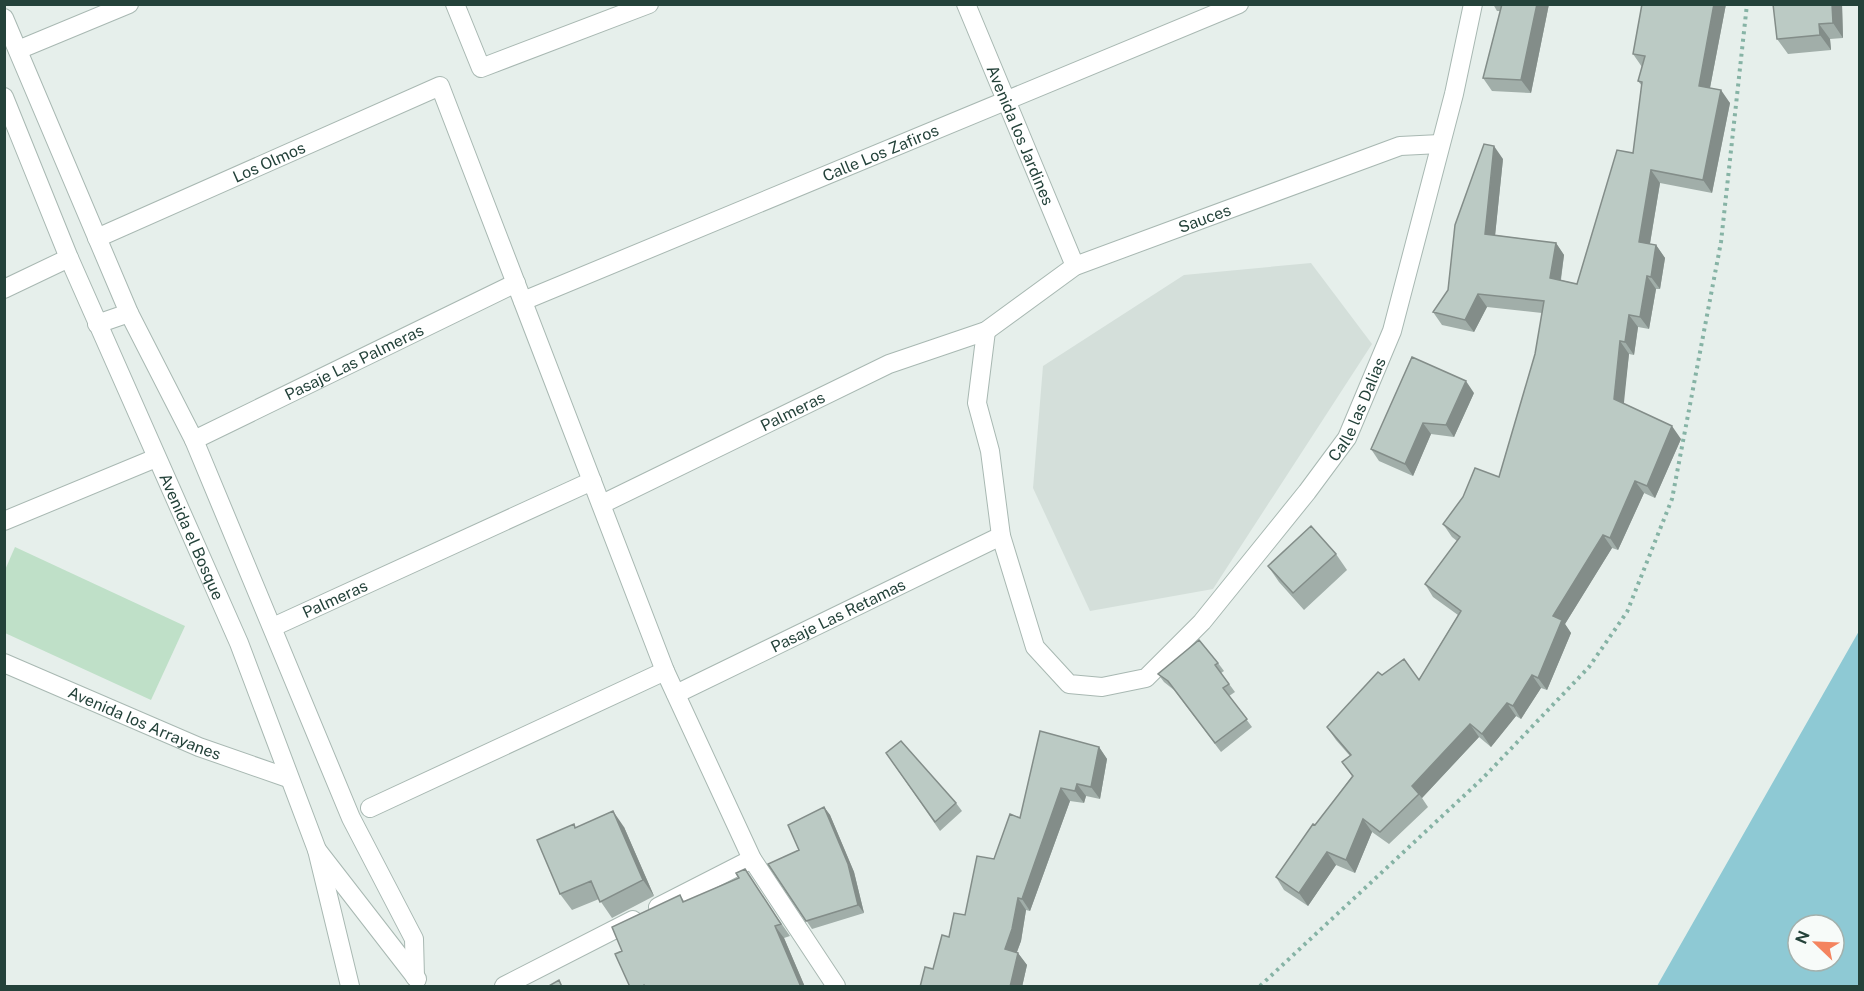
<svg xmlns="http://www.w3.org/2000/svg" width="1864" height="991" font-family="'Public Sans',sans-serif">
<rect width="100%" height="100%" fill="#e6efeb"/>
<!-- built -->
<path fill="#d4dfda" d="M1311,263l61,81 -159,245 -123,22 -57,-123 10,-122 141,-91z"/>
<!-- green -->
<path fill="#bfe0c8" d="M15,547l170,79 -34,74 -146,-67v-63z"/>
<!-- water -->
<path fill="#8ec9d4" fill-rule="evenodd" d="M1859,631v355h-202zM1798,925h36v36h-36z"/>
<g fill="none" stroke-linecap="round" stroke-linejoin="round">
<defs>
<g id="service">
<path id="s1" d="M523,301l716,-297"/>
<path d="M370,808l295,-137"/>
</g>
<g id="minor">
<path d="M455,4l26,64 168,-64"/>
<path id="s2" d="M966,4l109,262"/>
<path d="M4,18l125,295 -32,11"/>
<path d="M18,50l111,-46"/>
<path id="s3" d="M97,238l343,-152 225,585 87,188 84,127"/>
<path d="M4,289l65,-31"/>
<path d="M129,313l65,127 157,378 63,121 1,38"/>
<path id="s4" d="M986,331l-9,72 13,48 11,85 34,111 34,37 33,3 44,-9 56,-56 105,-130 40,-54 45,-107 62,-237 19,-90"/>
<path id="s5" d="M194,440l322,-157"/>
<path id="s6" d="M602,504l287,-140 97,-33 89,-65 325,-120 40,-2"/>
<path d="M4,521l152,-63"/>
<path id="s7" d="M273,627l319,-146"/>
<path id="s8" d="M4,663l195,84 89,31"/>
<path id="s9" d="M676,694l325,-158"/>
<path d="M317,850l100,129"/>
<path d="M658,907l94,-48"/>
<path d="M504,986l129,-66"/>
</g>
<g id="tertiary">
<path id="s10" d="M4,97l65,161 170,385 78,207 33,136"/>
</g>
</defs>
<!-- service casing -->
<use href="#service" stroke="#a8b8b2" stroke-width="20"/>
<!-- minor casing -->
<use href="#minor" stroke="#a8b8b2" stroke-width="20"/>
<!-- tertiary casing -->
<use href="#tertiary" stroke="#a8b8b2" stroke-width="20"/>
<!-- path -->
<path stroke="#86b3a5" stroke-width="4" stroke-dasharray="3 4.5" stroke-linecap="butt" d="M1260,986l223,-208 106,-111 38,-55 45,-113 49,-257 26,-238"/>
<!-- service -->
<use href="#service" stroke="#fff" stroke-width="18"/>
<!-- minor -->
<use href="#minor" stroke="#fff" stroke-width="18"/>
<!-- tertiary -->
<use href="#tertiary" stroke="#fff" stroke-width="18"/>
</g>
<!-- wall -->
<path fill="#a1aea9" d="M1493,4h56l-18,89 -39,-2 -9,-13 17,-67h-3z
M1642,4h84l-16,84 20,15 -18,90 -52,-10 -10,61 6,1 9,13 -5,31h-4l-7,40 -11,-2 -4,28 -5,-1 -6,49 58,36 -26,59 -11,-5 -26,57 -6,-2 -47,76 6,9 -24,57 -6,-2 -20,31 -5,-3 -25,31 -12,-10 -57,61 6,9 -39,37 -17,-12 -17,41 -19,-8 -28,41 -24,-16 -8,-13 76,-101 -10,-14 8,-6 -14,-16 -9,-13 55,-52 37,5 39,-65 -25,-18 -8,-13 32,-43 -5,-4 -9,-13 56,-47 36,-123 7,-41 -55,-6 -13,25 -32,-7 -9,-13 15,-22 55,-131 -8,76 61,8 8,12 -3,25 16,4 56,-131 9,-67 -4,-5 4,-14 -9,-13z
M1773,4h69l1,34 -13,1 1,11 -43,4 -11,-15z
M1474,393l-20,44 -23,-3 -18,42 -34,-15 -8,-12z
M1336,554l11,16 -43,40 -25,-28 -11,-16z
M1218,663l6,8 -3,2 14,19 -6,4 23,31 -31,25 -47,-62 -10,-8 -6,-8z
M1099,747l8,12 -7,40 -14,-3 -2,7 -14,-2 -40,110 -4,-1 -5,31 -4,11 10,13 -5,22h-102l13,-18 16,-32 16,-22 29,-56 26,-41z
M886,753l70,50 6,8 -22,20z
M824,807l6,8 24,57 10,41 -52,16 -44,-65 31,-14z
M576,827h48l30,69 -42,22 -13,-19 -27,11 -12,-16z
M753,882l37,54 -6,2 21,49h-175l-8,-36 58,-56 4,6z"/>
<!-- shaded-wall -->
<path fill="#838d89" d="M1537,4h12l-18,89 -10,-13z
M1714,4h12l-18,94 -9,-12z
M1832,4h10l1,34 -10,-15z
M1819,24l11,15 1,11 -11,-15z
M1721,90l9,13 -18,90 -9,-13z
M1494,146l9,13 -9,87 -9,-12z
M1651,170l9,13 -12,72 -9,-13z
M1556,243l8,12 -5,36 -9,-13z
M1656,245l9,13 -5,31 -9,-12z
M1647,276l9,13 -7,40 -9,-12z
M1478,294l9,13 -13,25 -9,-12z
M1629,315l9,12 -4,28 -9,-13z
M1620,341l9,13 -6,58 -9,-13z
M1466,381l8,12 -20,44 -8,-12z
M1423,423l8,11 -18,42 -8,-12z
M1672,426l9,13 -26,59 -8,-12z
M1635,481l9,12 -26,57 -8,-12z
M1603,535l9,13 -47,76 6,9 -24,57 -9,-12 15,-62z
M1532,675l9,13 -20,31 -8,-13z
M1507,703l9,13 -25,31 -9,-13z
M1470,724l9,13 -57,61 -10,-12z
M1099,747l8,12 -7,40 -9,-12z
M1077,784l9,12 -2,7 -9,-12z
M1061,788l9,13 -40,110 -8,-12z
M824,807l6,8 24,57 10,41 -6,-8z
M613,811l11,16 30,69 -11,-16z
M1363,819l9,13 -17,41 -9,-13z
M1327,852l9,13 -28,41 -9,-13z
M1018,898l8,12 -5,31 -8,21 -8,-13z
M775,926l9,12 21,49h-4z
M1018,953l9,12 -5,22h-12z"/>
<!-- building -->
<path fill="#bbcac4" stroke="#838d89" stroke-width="1.5" d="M1502,4h35l-16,76 -38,-2z
M1642,4h72l-15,82 22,4 -18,90 -52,-10 -12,72 17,3 -5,32 -4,-1 -7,41 -11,-2 -4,27 -5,-1 -6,58 58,27 -25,60 -12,-5 -25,57 -7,-3 -50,81 9,4 -24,58 -6,-3 -19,31 -6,-3 -25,31 -12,-10 -58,62 7,8 -39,38 -17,-13 -17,41 -19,-8 -28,41 -23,-16 37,-53 2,1 38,-49 -11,-14 9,-7 -24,-28 51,-55 4,3 22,-16 15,21 42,-69 -36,-27 35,-47 -17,-13 20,-27 12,-29 24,9 36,-123 9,-53 -66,-7 -13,26 -32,-8 15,-22 7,-65 29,-81 10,2 -9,88 71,9 -6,35 27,6 40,-134 16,3 9,-71 -4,-1 7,-25 -12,-2z
M1773,4h59l1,19 -14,1 1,11 -43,4z
M1412,357l54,24 -20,44 -23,-2 -18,41 -34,-15z
M1311,526l25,28 -43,39 -25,-27z
M1199,640l19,23 -3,2 14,19 -6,4 24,31 -32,24 -47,-62 -10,-7z
M1040,731l59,16 -8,40 -14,-3 -2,7 -14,-3 -39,111 -4,-1 -6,31 -7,20 13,4 -8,34h-90l5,-20 8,2 9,-34 7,2 5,-24 11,2 12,-59 17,3 16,-45 10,4z
M901,741l55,62 -21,19 -49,-69z
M824,807l24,57 10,41 -52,16 -38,-57 31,-14 -11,-25z
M613,811l30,69 -43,22 -9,-21 -31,13 -23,-54 37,-16 1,4z
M745,869l36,55 -6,2 26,61h-156l-1,-2 -3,2h-11l-15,-33 7,-3 -10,-24 68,-32 3,7 56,-24 -3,-5z
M559,980l3,7h-15z"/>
<g text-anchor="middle" stroke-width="4.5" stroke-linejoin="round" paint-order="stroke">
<!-- street labels -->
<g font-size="16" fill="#24423a" stroke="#f7fbf9">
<text dy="6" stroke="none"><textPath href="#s2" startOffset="142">Avenida los Jardines</textPath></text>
<text dy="6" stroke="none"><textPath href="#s1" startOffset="387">Calle Los Zafiros</textPath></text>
<text dy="6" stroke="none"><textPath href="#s3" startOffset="188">Los Olmos</textPath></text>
<text dy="6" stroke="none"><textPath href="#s6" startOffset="670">Sauces</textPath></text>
<text dy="6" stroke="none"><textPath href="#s5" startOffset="178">Pasaje Las Palmeras</textPath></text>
<text dy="6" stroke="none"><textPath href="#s4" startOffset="796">Calle las Dalias</textPath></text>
<text dy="6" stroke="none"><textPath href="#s6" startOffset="212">Palmeras</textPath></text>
<text dy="6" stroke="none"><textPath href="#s10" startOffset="478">Avenida el Bosque</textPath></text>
<text dy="6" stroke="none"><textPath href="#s7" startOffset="68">Palmeras</textPath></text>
<text dy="6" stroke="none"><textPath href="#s9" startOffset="180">Pasaje Las Retamas</textPath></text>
<text dy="6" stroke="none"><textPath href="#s8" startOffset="153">Avenida los Arrayanes</textPath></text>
</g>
</g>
<!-- border -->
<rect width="1864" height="991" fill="none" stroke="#24423a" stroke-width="12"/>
<!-- north arrow -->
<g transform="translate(1816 943) rotate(293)"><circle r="28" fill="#f7fbf9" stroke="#a3b1ad" stroke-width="1.5"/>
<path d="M0-4.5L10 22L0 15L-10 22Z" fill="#f4845f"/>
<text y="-9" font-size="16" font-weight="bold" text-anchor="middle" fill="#24423a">N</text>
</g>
</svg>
